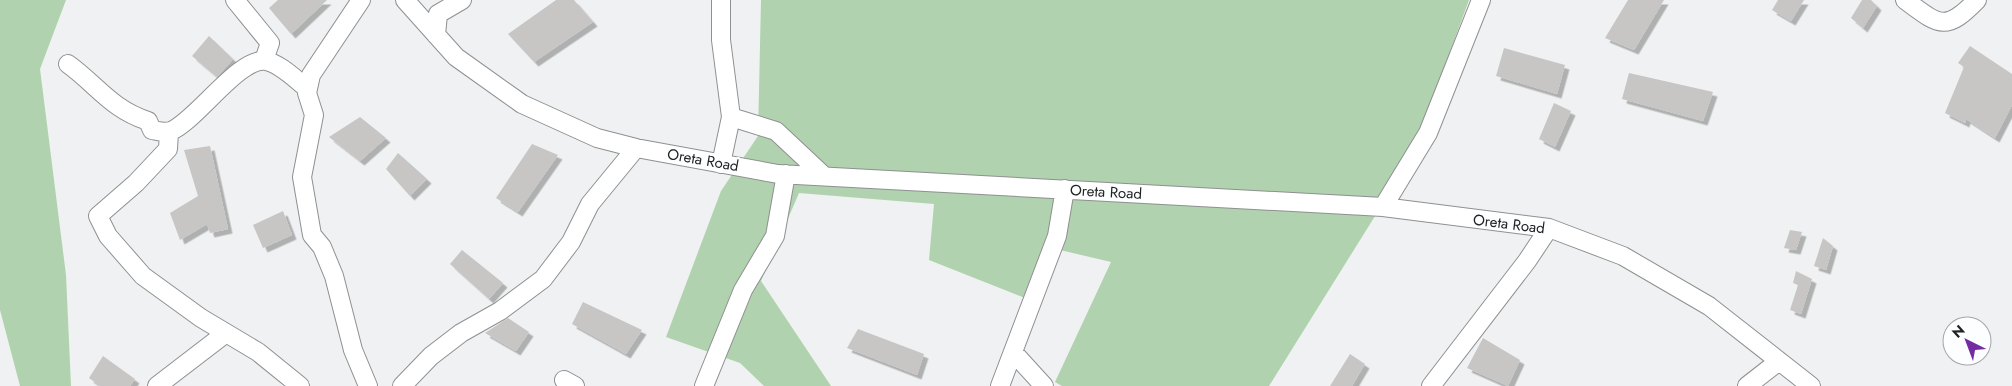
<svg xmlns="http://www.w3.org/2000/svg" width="2012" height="386" font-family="Jost,sans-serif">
<defs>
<filter id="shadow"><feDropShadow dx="4.5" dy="4.5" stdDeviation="0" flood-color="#0004"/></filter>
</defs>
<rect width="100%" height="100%" fill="#eff1f2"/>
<!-- green -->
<path fill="#b1d2ae" d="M0,0h66l-26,69 26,206 5,111h-51l-20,-76z
M761,0h708l-59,160 -141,226h-207l-7,-4 56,-120 -68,-16 -18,52 -96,-38 5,-56 -135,-11 -38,88 70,105h-67l-24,-23 -74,-26 55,-146 37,-55z"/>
<!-- building -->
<path fill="#c7c6c4" filter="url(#shadow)" d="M278,0h49l-36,34 -22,-26z
M556,0h18l19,22 -59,40 -26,-28z
M1628,0h36l-30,50 -29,-12z
M1778,0h26l-13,21 -19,-11z
M1862,0h9l6,6 -14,22 -12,-10z
M209,36l24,23 -16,18 -25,-21z
M1970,46l42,28v31l-17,33 -29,-19 -1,4 -20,-10 19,-46 -6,-4z
M1504,48l61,17 -8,29 -61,-18z
M1629,73l84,19 -10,29 -81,-22z
M1554,103l17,8 -16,36 -16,-8z
M360,117l26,21 -26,23 -31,-24z
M532,144l26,11 -40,57 -22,-14z
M210,146l18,83 -18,4 -3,-9 -27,16 -10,-27 28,-17 -14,-46z
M398,153l29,26 -17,17 -24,-27z
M283,211l9,24 -29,13 -10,-23z
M1790,230l12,2 -6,18 -12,-2z
M1823,238l10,8 -7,24 -12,-4z
M462,250l41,33 -14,16 -39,-35z
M1796,271l16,8 -11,35 -11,-4 8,-25 -5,-2z
M583,302l59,28 -16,24 -54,-30z
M508,318l21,14 -13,19 -31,-18z
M858,329l66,25 -7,21 -70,-27z
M1483,338l37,22 -12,26 -41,-18z
M1350,354l15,10 -13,22h-22z
M103,356l32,23 -5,7h-30l-11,-8z"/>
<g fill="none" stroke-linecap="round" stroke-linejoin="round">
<defs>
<path id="minor" d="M235,0l35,43 -6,17
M361,0l-50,75 -4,18 7,22 -12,62 10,58 10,12 12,29 19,74 15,36
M405,0l51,57 66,47 75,34 39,10 142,26 605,33 166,21 74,28 86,50 102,80
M721,0v40l10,77 -10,47
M1905,0c34,25 40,33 72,0
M436,35l2,-21 24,-14
M68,64c29,21 43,45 80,57l4,9c6,1 12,3 19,1 25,-10 69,-75 95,-70 15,3 30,19 42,28
M731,117l45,14 48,45
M169,132l-1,17 -32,34 -38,33 10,20 35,40 58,42 57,34 42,34
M1383,207l45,-74 53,-133
M1013,352l31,34
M564,380l11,6
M157,386l69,-53
M402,386l29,-30 30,-23 39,-22 43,-32 28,-37 19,-38 46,-56
M704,386l39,-96 32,-54 11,-62
M1000,386l57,-150 8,-47
M1431,386l96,-125 22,-33
M1747,386l32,-25"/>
</defs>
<!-- minor casing -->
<use href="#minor" stroke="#8e9091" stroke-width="20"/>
<!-- minor -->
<use href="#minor" stroke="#fff" stroke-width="18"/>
</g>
<g text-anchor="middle" stroke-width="4.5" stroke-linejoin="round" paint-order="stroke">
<!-- street labels -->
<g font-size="15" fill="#212222" stroke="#fcfeff">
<text transform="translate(703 160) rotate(10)" y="5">Oreta Road</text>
<text transform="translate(1106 192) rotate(3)" y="5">Oreta Road</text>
<text transform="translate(1509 224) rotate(7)" y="5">Oreta Road</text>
</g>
</g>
<!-- north arrow -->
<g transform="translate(1967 341) rotate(318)"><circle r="24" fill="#fcfeff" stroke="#a4a6a7"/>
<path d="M0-4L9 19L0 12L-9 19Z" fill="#732da1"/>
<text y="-8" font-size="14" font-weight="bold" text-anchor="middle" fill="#212222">N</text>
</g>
</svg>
